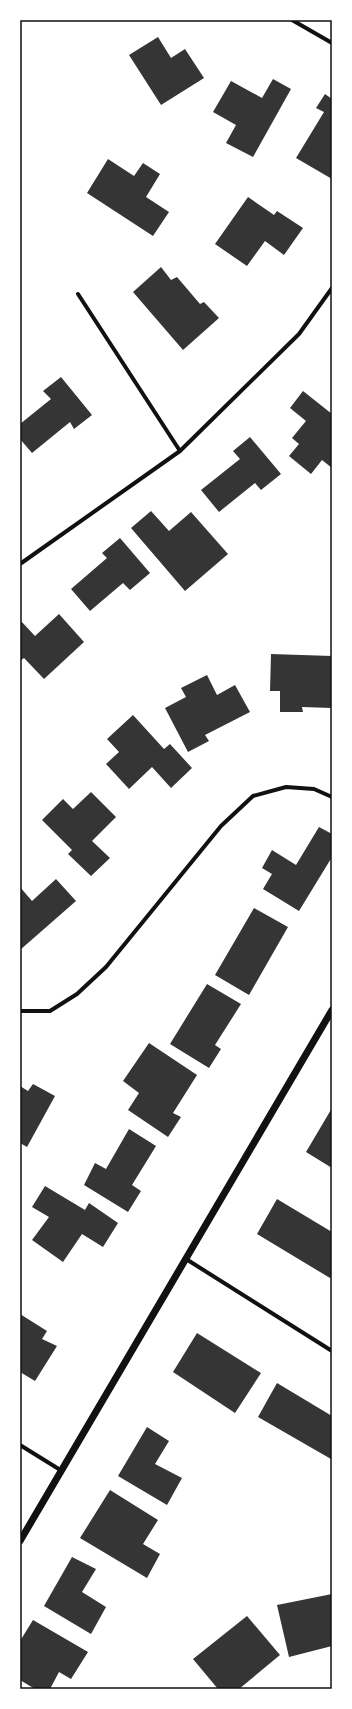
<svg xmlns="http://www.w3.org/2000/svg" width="352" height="1709" font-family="'Nunito Sans',sans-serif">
<rect width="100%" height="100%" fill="#fff"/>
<!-- building -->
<path fill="#353535" d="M158,37l13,21 14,-9 19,29 -43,27 -32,-50z
M273,79l18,10 -38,68 -27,-14 10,-18 -23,-13 18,-31 31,17z
M325,94l7,5v80l-36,-21 28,-46 -8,-4z
M108,159l26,17 9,-13 17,11 -14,23 23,15 -16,24 -66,-43z
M248,197l26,18 3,-4 26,17 -19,27 -19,-14 -18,25 -32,-22z
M161,267l10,13 6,-3 23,27 4,-2 15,16 -36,32 -50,-58z
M61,377l31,38 -18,14 -4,-7 -38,31 -12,-14v-15l31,-25 -8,-8z
M303,391l29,23v54l-10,-8 -11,14 -22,-18 10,-12 -7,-6 14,-17 -16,-13z
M250,437l31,37 -20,16 -6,-7 -36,29 -18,-22 39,-31 -7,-8z
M151,511l18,20 22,-19 37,42 -43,37 -54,-63z
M120,538l30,35 -20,17 -7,-7 -33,28 -19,-22 36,-31 -5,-5z
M59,614l25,28 -40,37 -20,-21 -4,3v-41l15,16z
M271,654l61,2v52l-30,-1 1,5h-23v-21h-10z
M207,675l10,20 18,-10 15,27 -45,23 4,6 -21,11 -23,-44 21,-11 -5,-9z
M133,715l31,34 6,-5 22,24 -21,20 -19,-21 -23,22 -23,-25 13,-12 -12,-13z
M91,792l25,25 -24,24 18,17 -19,18 -23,-22 4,-4 -30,-30 21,-21 10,10z
M319,827l13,7v23l-33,54 -36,-22 9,-15 -10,-6 10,-18 24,15z
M56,879l20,22 -56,49v-63l12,14z
M254,908l34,19 -39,68 -34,-20z
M207,984l34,20 -26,41 6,4 -12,19 -39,-24z
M149,1043l48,32 -24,38 8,4 -13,20 -40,-27 11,-17 -16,-12z
M33,1084l22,12 -28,51 -7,-4v-57l8,5z
M332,1108v60l-26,-16z
M129,1129l27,17 -24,39 9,6 -13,21 -44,-27 11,-22 11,6z
M45,1186l40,24 4,-7 29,20 -15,24 -21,-13 -19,28 -31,-22 17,-23 -17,-10z
M277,1199l55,33v43l-2,3 -73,-44z
M20,1314l27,17 -5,8 15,7 -22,35 -15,-9z
M197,1333l64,40 -26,40 -62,-41z
M277,1383l55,33 -1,43 -73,-42z
M147,1427l22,14 -14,23 27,14 -15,27 -49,-29z
M110,1490l48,30 -15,24 17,10 -13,24 -67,-40z
M72,1557l24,12 -14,23 24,15 -15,27 -47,-28z
M332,1594v52l-43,11 -12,-52z
M247,1616l33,39 -41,34h-21l-25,-30z
M33,1620l55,32 -17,27 -12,-7 -9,17h-15l-15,-9v-39z"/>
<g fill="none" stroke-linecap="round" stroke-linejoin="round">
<!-- minor -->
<path stroke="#111" stroke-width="4" d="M292,20l40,23
M78,294l102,157
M20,564l160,-113 119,-117 33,-46
M20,1011h30l27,-17 29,-27 115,-141 32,-30 33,-9 28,2 18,8
M186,1259l146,92
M20,1445l42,26"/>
<!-- tertiary -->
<path stroke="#111" stroke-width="7" d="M20,1541l312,-531"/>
</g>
<!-- border -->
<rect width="352" height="1709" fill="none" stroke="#ffffff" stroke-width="42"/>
<rect x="21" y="21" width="310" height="1667" fill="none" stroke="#111" stroke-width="1.5"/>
</svg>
